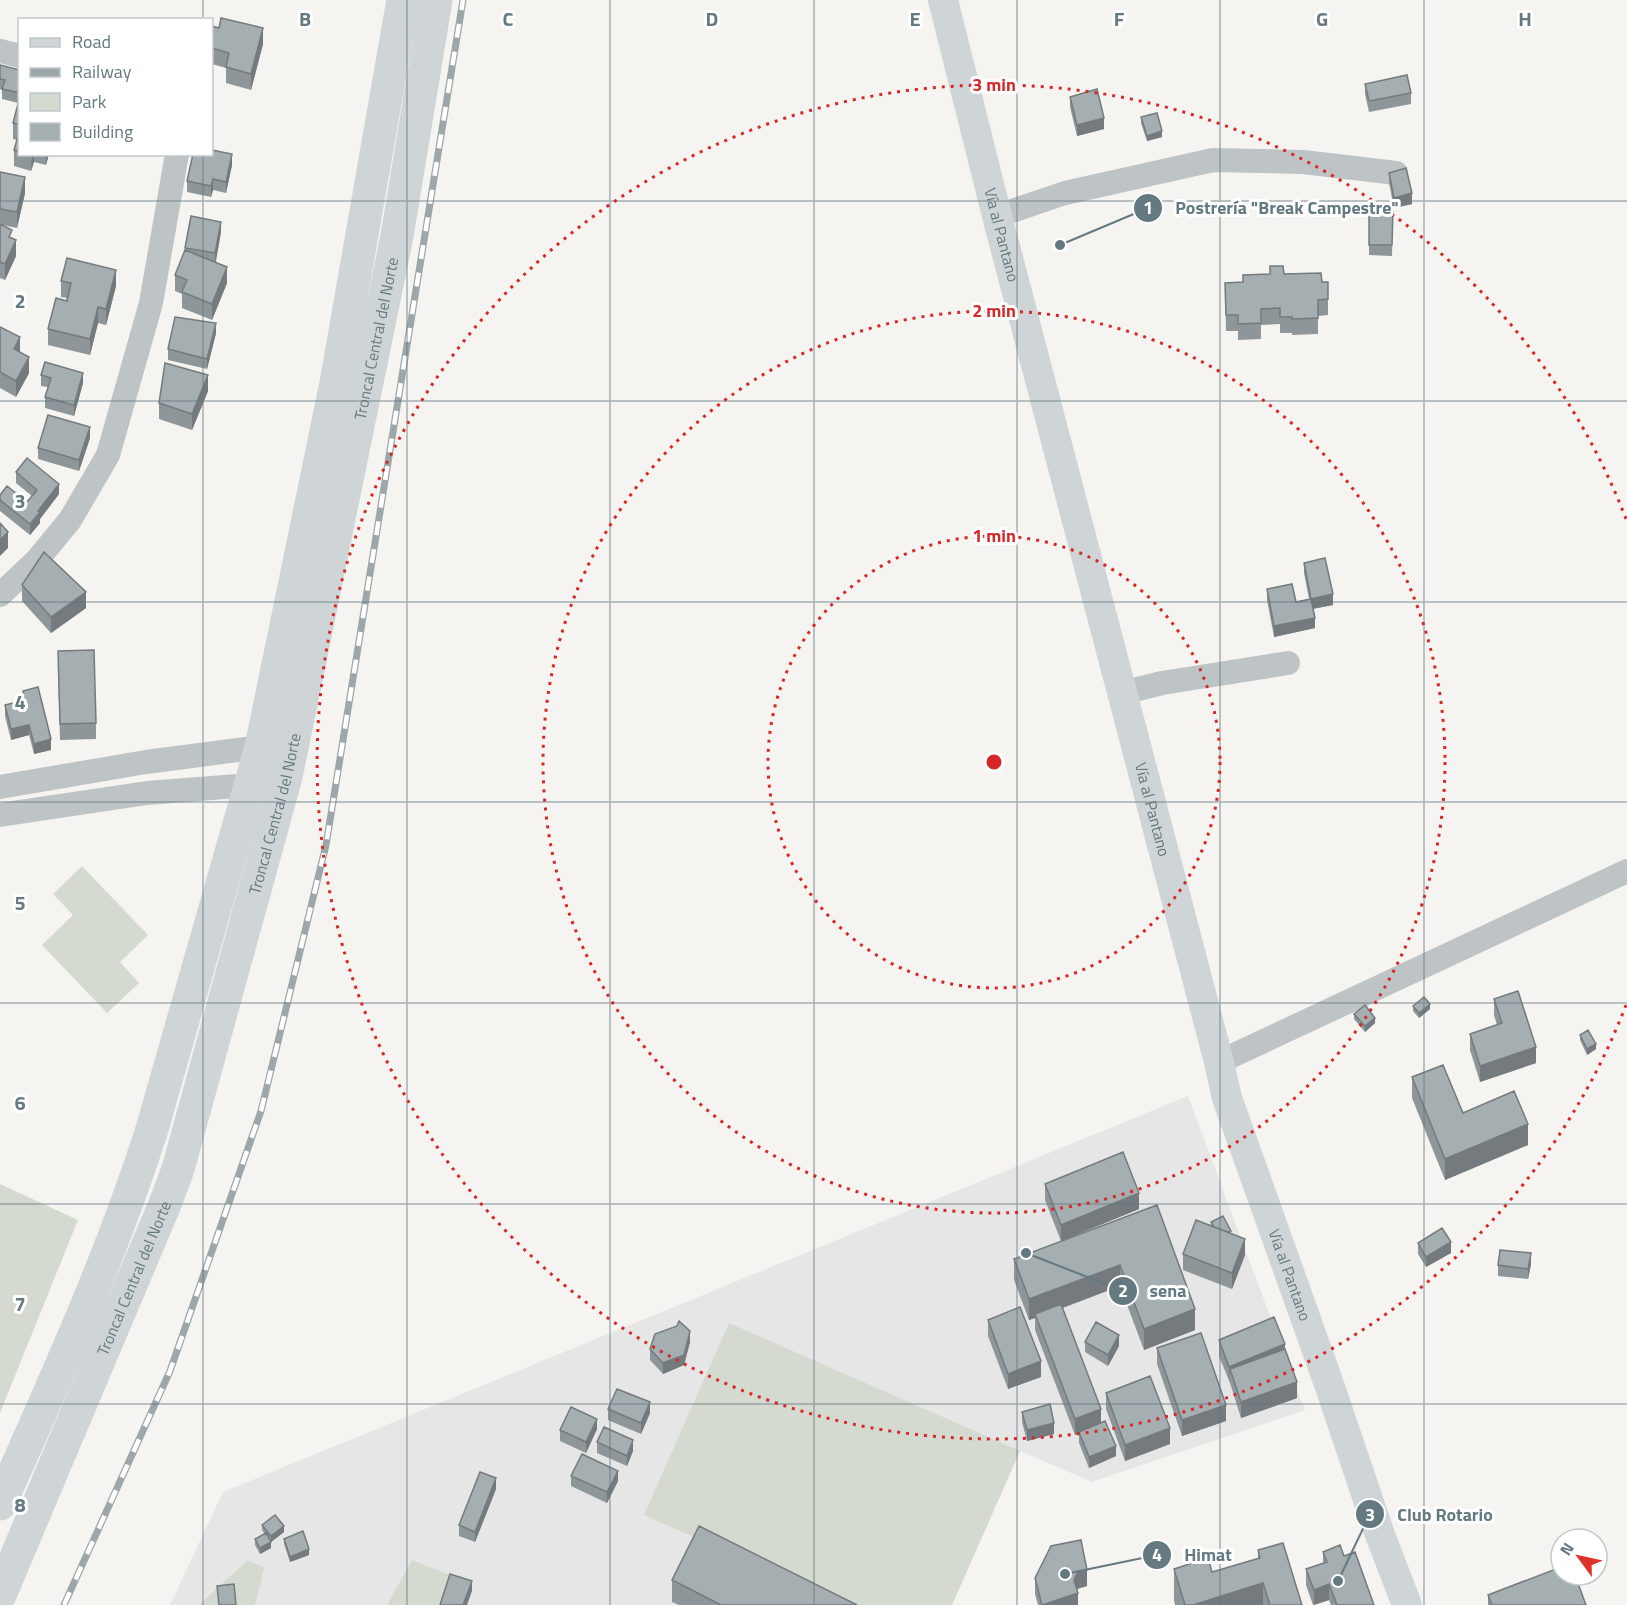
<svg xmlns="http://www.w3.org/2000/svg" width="1627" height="1605" font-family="'Titillium Web',sans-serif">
<rect width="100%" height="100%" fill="#f5f4f1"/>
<!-- built -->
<path fill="#e5e6e5" d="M1188,1096l117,314 -213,72 -72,-31 -68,154h-782l53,-113z"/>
<!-- green -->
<path fill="#d5dad0" d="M82,866l66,69 -28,27 19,21 -32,30 -65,-68 31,-30 -20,-21z
M0,1184l78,36 -78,193z
M729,1323l291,128 -68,154h-104l-204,-90z
M248,1560l16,8 -9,37h-56z
M412,1560l40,16 -13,29h-52z"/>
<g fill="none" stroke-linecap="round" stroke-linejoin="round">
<!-- minor -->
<path stroke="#bec3c5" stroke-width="24" d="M0,51l20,5
M997,216l68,-23 148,-33 90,2 93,11
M0,595l37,-35 33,-40 38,-65 43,-152 26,-149
M1122,693l40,-10 126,-20
M0,787l146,-25 115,-15
M0,815l147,-22 103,-8
M1219,1062l408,-191"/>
<!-- major -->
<path stroke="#cfd5d7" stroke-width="30" id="s1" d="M943,0l54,216 222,846 8,36 103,289 49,145 28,73"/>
<!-- highway -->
<g stroke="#cfd5d7" stroke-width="33">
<path d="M0,1504c55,-124 111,-246 152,-375l109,-382 75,-364 67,-383"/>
<path id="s2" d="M0,1595l165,-391 13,-35 108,-392 111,-541 39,-236"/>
</g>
<defs>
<path id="rail" d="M64,1605l106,-234 91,-260 65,-266 137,-845"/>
</defs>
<!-- rail casing -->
<use href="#rail" stroke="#9da6a9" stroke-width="7"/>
<!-- rail -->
<use href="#rail" stroke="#fff" stroke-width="4.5" stroke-dasharray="14" stroke-linecap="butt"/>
</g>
<!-- wall -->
<path fill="#8e9699" d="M212,26l51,18 -12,46 -25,-7v-15l-14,-4z
M0,65l20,5v84h29l-3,11 -12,-3 -3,9 -17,-5v-16l3,-10 -4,-1v-16l5,-20 -16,-4v-9l-2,-1z
M1365,84l46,9v11l-42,8 -4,-18z
M1070,97l34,32 -27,7 -7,-29z
M1141,117l21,20 -15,4 -6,-18z
M232,165l-6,28 -13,-3 -2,7 -24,-5v-11z
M0,172l25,21 -8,35 -15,-3 10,14 4,17 -11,24 -5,-2z
M1389,173l23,31 -18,4 -5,-25z
M1369,208h24l-1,48 -23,-1z
M221,232l-5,30 11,21 -15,37 -30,-12v-14l-7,-3v-16l10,-25v-2z
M1270,266l14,8 38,8 6,17v16l-10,1v18l-26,1v-2h-12v-9l-19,1v14l-23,1v-9h-12l-1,-48 18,-1 27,-8z
M61,281l55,5 -10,39 -8,-2 -8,32 -42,-10v-16l19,-31 -6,-1z
M0,327l20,26 9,20 -13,24 -16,-9z
M216,333l-9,36 -39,-9v-11z
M41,375l42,8 -9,33 -29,-8v-11l3,-10 -7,-1z
M208,391l-16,39 -33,-11v-16z
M90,438l-11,33 -41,-12v-11z
M16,472l43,22 -19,25v4l-10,12 -30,-24v-11l27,2 5,-6 -16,-13z
M1304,563l29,42 -20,4 2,19 -41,9 -7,-37v-11l29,13 13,-3 -5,-26z
M22,585l64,23 -35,25 -29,-32z
M58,667l38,56v16l-36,1z
M23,691l28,59 -17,4 -5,-19 -18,5 -6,-24v-11l18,-5z
M1494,999l42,64 -56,19 -10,-32v-16l27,-9 -3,-10z
M1413,1006l17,3 -11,9 -6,-7z
M1354,1014l21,9 -10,9 -11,-13z
M1580,1035l16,14 -9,6 -7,-15z
M1412,1077l51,36 65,32 -83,35 -33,-82z
M1045,1184l94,25 -78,32 -16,-41z
M1157,1205l38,125 -51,20 -24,-64 -57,22 38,115 15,33 -27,12 -10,-25v-10l-4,2 -40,-105v-12l-6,2 -15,-40v-21z
M1211,1222l20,11 14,22 -13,34 -49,-19v-16l28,-28z
M1418,1243l33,10 -25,14 -8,-13z
M1531,1264l-3,15 -30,-3v-11z
M988,1320l53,57 -33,12 -20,-53z
M1219,1340l66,10 12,48 -56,20 -11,-35 -11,-27z
M690,1342l-6,23 -21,9 -13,-14v-11z
M1085,1342l34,4 -11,20 -23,-14z
M1157,1348l69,73 -44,15 -25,-72z
M1106,1393l64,51 -45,17 -19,-52z
M608,1409l42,4 -9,21 -33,-14z
M1022,1412l32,22 -27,7 -5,-19z
M597,1429l-11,24 -26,-12v-11z
M597,1442l36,9 -6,15 -30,-13z
M571,1476l47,5 -11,22 -36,-17z
M496,1489l-21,53 -16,-6v-11z
M262,1525l22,7 -13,10v6l-11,6 -5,-9v-6l10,-5 -3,-4z
M284,1539l25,16 -19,7 -6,-18z
M1258,1550l44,55h-127l-1,-5v-31l38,3 46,-14z
M1323,1552l21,4 30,49h-43l-2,-5 -16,5 -7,-20v-16l17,-6z
M1035,1578l52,8 -10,3 1,16h-40l-3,-11z
M672,1580l185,25h-178l-7,-3z
M1488,1595l98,10h-98z"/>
<!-- shaded-wall -->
<path fill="#747a7d" d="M263,28v16l-12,46v-16z
M1104,118v11l-27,7v-11z
M1162,131v6l-15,4v-5z
M32,154h2v8l-3,9z
M46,154h3l-3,11z
M232,154v11l-6,28v-11z
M25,177v16l-8,35v-16z
M213,179v11l-2,7v-11z
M1412,193v11l-18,4v-10z
M221,222v10l-6,32v-11z
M16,240v16l-11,24v-16z
M227,267v16l-15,37v-16z
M116,270v16l-10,39v-16z
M98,307v16l-8,32v-16z
M216,323v10l-9,36v-10z
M20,337v16l-6,-4z
M29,357v16l-13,24v-16z
M83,373v10l-9,33v-11z
M208,375v16l-16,39v-16z
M90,427v11l-11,33v-11z
M59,484v10l-19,25v4l-10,12v-11l8,-13z
M8,532v16l-8,8v-16z
M86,592v16l-35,25v-16z
M1333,594v11l-22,4v-10z
M1315,618v10l-41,9v-11z
M29,725v10l-18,5v-11z
M51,739v11l-17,4v-10z
M1430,1004v5l-11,9v-5z
M1375,1018v5l-10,9v-6z
M1596,1044v5l-9,6v-6z
M1536,1047v16l-56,19v-16z
M1528,1124v21l-83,35v-21z
M1139,1193v16l-78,32v-16z
M1245,1239v16l-13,34v-16z
M1451,1242v11l-25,14v-10z
M1531,1253v11l-3,15v-10z
M1120,1265v21l-83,31 -2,-3v4l-6,2v-21z
M1195,1309v21l-51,20v-21z
M690,1331v11l-6,23 -21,9v-11z
M1119,1335v11l-11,20v-11z
M1285,1344v16l-55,9 -1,14v-16z
M1041,1361v16l-33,12v-15z
M1297,1382v16l-56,20v-16z
M650,1402v11l-9,21v-11z
M1226,1405v16l-44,15v-16z
M1101,1409v16l-26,10v-16z
M597,1419v10l-11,24v-11z
M1054,1423v11l-27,7v-11z
M1170,1428v16l-45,17v-16z
M633,1440v11l-6,15v-10z
M1116,1446v10l-27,12v-11z
M618,1471v10l-11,22v-11z
M496,1478v11l-21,53v-10z
M284,1526v6l-13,10v-6z
M271,1542v6l-11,6v-6z
M309,1549v6l-19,7v-5z
M1087,1570v16l-10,3 -2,5 3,-1v12h-36l32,-25 3,-7z
M472,1581v10l-5,14h-4z
M1263,1583v22h-70z
M1329,1584v16l-15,5v-15z"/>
<!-- building -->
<path fill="#a5afb2" stroke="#747a7d" stroke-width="1.5" d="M221,18l42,10 -12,46 -25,-7 3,-14 -17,-5v-22l7,2z
M0,65l20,5v23l-18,-4 3,-9 -5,-1z
M1407,75l4,18 -42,8 -4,-17z
M1097,89l7,29 -27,7 -7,-28z
M20,100v25l-7,-2 6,-23z
M1157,113l5,18 -15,5 -6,-19z
M18,136l2,1v15l-6,-2z
M212,150l20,4 -6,28 -13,-3 -2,7 -24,-5 6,-27h19z
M1406,168l6,25 -18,5 -5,-25z
M0,172l25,5 -8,35 -17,-3z
M1369,208h24l-1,37h-23z
M191,216l30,6 -6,31 -30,-5z
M0,224l12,6 -3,7 7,3 -11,24 -5,-2z
M185,250l42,17 -15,37 -30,-12 5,-12 -12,-5z
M67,258l49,12 -10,39 -8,-2 -8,32 -42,-10 8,-31 11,3 4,-18 -10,-2z
M1270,266h13l1,8 37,-1 1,9h6v17l-10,1v18l-26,1v-2h-12v-9l-19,1v14l-23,1v-9h-12l-1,-32 18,-1v-7l27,-1z
M175,317l41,6 -9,36 -39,-10z
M0,327l20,10 -6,12 15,8 -13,24 -16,-9z
M45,362l38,11 -9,32 -29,-8 6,-19 -10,-3z
M165,363l43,12 -16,39 -33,-11z
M48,415l42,12 -11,33 -41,-12z
M27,458l32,26 -21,27 2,1 -10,12 -30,-24v-5l7,-9 20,16 10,-12 -21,-18z
M0,523l8,9 -8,8z
M44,552l42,40 -35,25 -29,-32z
M1325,558l8,36 -22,5 -7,-36z
M1292,584l4,18 15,-3 4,19 -41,8 -7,-37z
M94,650l2,73 -36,1 -2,-73z
M38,687l13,52 -17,5 -5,-19 -18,4 -6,-24 20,-5 -2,-9z
M1518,991l18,56 -56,19 -10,-32 32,-11 -8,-24z
M1424,997l6,7 -11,9 -6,-7z
M1365,1005l10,13 -10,8 -11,-12z
M1588,1030l8,14 -9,5 -7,-14z
M1443,1065l20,48 51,-22 14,33 -83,35 -33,-82z
M1123,1152l16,41 -78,32 -16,-41z
M1157,1205l38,104 -51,20 -24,-64 -91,34 -15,-40z
M1223,1216l8,15 -3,1 -14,-5 -3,-5z
M1196,1220l49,19 -13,34 -49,-19z
M1442,1228l9,14 -25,15 -8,-14z
M1500,1250l31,3 -3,16 -30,-4z
M1061,1304l40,105 -26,10 -40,-105z
M1020,1307l21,54 -33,13 -20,-54z
M1274,1317l11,27 -56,23 -10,-27z
M679,1321l11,10 -6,24 -21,8 -13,-14 5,-15 22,-8z
M1096,1322l23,13 -11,20 -23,-13z
M1201,1333l25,72 -44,15 -25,-72z
M1285,1349l12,33 -56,20 -11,-33z
M1150,1376l20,52 -45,17 -19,-52z
M617,1389l33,13 -9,21 -33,-14z
M1050,1404l4,19 -27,7 -5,-18z
M571,1407l26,12 -11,23 -26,-12z
M1105,1421l11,25 -27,11 -10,-25z
M604,1427l29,13 -6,16 -30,-14z
M582,1454l36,17 -11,21 -36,-16z
M480,1472l16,6 -21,54 -16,-7z
M275,1515l9,11 -13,10 -9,-11z
M699,1526l158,79h-136l-49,-25z
M303,1531l6,18 -19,8 -6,-18z
M266,1533l5,9 -11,6 -5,-9z
M1081,1540l6,30 -10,3 -3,7 4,13 -36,12 -7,-27 16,-32z
M1283,1543l19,62h-32l-7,-22 -70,22h-8l-11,-36 34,-11 4,14 48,-14 -2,-8z
M1340,1545l4,11 11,-4 19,53h-37l-8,-21 -15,6 -8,-21 21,-7 -4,-10z
M1561,1567v8h14l11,30h-94l-4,-10z
M450,1574l22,7 -9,24h-23z
M234,1584l2,21h-17l-2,-19z"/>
<!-- grid -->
<path fill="none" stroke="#657981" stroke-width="1.5" stroke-opacity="0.55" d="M203,0v20M407,0v1605M610,0v1605M814,0v1605M1017,0v1605M1220,0v1605M1424,0v1605M203,154v1451M0,201h1627M0,401h1627M0,602h1627M0,802h1627M0,1003h1627M0,1204h1627M0,1404h1627"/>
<!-- distance rings -->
<g fill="none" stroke="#d62828" stroke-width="3" stroke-dasharray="3 6">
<circle cx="994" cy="762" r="226"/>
<circle cx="994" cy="762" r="451"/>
<path d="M1626 1005A677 677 0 1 1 1626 519"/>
</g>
<g text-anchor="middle" stroke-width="6" stroke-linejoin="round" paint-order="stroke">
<!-- street labels -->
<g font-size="16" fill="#657981" stroke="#fff">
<text dy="6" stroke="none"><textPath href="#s1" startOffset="242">Vía al Pantano</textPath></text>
<text dy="6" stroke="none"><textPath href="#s2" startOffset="1316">Troncal Central del Norte</textPath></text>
<text dy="6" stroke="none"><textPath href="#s1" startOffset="836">Vía al Pantano</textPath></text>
<text dy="6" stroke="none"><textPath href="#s2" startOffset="830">Troncal Central del Norte</textPath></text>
<text dy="6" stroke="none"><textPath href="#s1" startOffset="1322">Vía al Pantano</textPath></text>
<text dy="6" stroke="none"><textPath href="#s2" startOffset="344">Troncal Central del Norte</textPath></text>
</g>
</g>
<g font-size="20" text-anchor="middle" font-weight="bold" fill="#657981" stroke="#fff" stroke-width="6" stroke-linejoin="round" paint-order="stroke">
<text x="305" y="26">B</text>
<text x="508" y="26">C</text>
<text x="712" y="26">D</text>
<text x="915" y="26">E</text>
<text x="1119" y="26">F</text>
<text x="1322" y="26">G</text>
<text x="1525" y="26">H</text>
<text x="20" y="308">2</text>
<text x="20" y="508">3</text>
<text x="20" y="709">4</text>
<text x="20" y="910">5</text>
<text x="20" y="1110">6</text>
<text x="20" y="1311">7</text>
<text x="20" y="1512">8</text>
</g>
<circle cx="994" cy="762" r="9" fill="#d62828" stroke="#fff" stroke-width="3"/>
<g font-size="18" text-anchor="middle" font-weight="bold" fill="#d62828" stroke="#fff" stroke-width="6" stroke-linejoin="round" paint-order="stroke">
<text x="994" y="91">3 min</text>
<text x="994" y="317">2 min</text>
<text x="994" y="542">1 min</text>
</g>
<!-- callouts -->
<path fill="none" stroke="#657981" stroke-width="2" d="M1060 245L1148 208M1026 1253L1123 1291M1338 1581L1370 1514M1065 1574L1157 1555"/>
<g fill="#657981" stroke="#fff" stroke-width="2">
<circle cx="1060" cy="245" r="6"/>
<circle cx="1026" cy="1253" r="6"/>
<circle cx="1338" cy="1581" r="6"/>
<circle cx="1065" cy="1574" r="6"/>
<circle cx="1148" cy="208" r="15"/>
<circle cx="1123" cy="1291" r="15"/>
<circle cx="1370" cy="1514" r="15"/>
<circle cx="1157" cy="1555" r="15"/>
</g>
<g font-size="18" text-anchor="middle" font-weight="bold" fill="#fff">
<text x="1148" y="214">1</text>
<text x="1123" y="1297">2</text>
<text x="1370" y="1521">3</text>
<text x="1157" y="1561">4</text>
</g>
<g font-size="18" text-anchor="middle" font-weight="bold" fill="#657981" stroke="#fff" stroke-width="6" stroke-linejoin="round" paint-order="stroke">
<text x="1287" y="214">Postrería "Break Campestre"</text>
<text x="1168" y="1297">sena</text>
<text x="1445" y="1521">Club Rotario</text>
<text x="1208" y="1561">Himat</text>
</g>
<!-- legend -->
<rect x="18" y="18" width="195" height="138" fill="#ffffff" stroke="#c1c9cd" stroke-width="1.5"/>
<rect x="30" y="38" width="30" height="9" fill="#cfd5d7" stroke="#c1c9cd" stroke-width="1.5"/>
<text x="72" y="48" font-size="18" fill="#657981">Road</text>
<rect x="30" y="68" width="30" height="9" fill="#9da6a9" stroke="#c1c9cd" stroke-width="1.5"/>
<text x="72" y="78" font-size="18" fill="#657981">Railway</text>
<rect x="30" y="93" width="30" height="18" fill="#d5dad0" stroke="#c1c9cd" stroke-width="1.5"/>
<text x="72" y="108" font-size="18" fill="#657981">Park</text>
<rect x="30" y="123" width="30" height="18" fill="#a5afb2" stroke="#c1c9cd" stroke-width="1.5"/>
<text x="72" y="138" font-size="18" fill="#657981">Building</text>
<!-- north arrow -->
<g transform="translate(1579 1557) rotate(303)"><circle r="28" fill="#ffffff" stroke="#c1c9cd" stroke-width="1.5"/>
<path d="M0-4.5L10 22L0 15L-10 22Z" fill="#de3428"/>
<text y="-9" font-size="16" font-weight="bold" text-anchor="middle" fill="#657981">N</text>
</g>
</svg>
